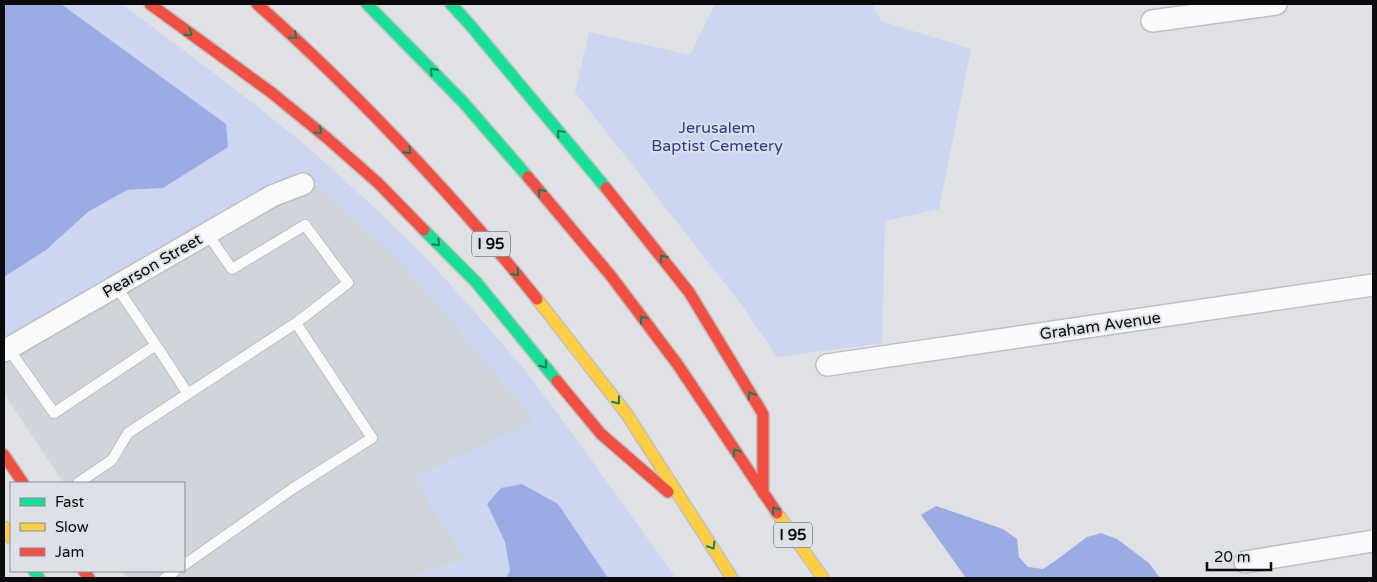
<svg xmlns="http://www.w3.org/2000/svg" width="1377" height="582" font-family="'Varela Round',sans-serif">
<rect width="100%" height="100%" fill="#dfe1e4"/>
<!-- built -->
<path fill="#d0d4db" d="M300,171l100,90 136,160 -122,57 52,82 -61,18h-278l-5,-7h62v-88h-120l-60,-90v-53z"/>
<!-- green -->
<path fill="#cdd6f0" d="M61,4h61l63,47 79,61 46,37 68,62 49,48 46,51 52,60 34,45 117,163h-68l-50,-74h-71l18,38 5,29 -4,7h-101l61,-18 -52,-82 121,-58 -135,-159 -100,-90 -296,169v-63l42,-27 42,-38 39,-22 36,-2 63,-64z
M715,4h157l9,17 90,28 -32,160 -54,12 -3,122 -105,14 -36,-53 -166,-212 14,-60 101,23z"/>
<!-- water -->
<path fill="#9bace5" d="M4,4h57l165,120 2,23 -65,41 -36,2 -39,22 -42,38 -42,27z
M522,484l36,20 50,74h-102l4,-7 -5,-29 -18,-38 14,-16z
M936,506l67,23 14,10 2,18 9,10 15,2 12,-8 32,-24 14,-4 16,6 32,24 11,15h-194l-45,-63z"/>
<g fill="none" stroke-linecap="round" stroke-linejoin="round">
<defs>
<path id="lane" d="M207,233l25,36 73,-44 43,58 -52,40
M116,286l40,59
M8,348l46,65 102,-68 32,49
M78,483l34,-23 16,-27 168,-110 76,115 -80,51 -108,76
M165,578l10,-7"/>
<path id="street" d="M1152,21l124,-17
M4,351l268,-155 31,-12
M827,365l546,-80
M1245,562l128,-21"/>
<path id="fast" d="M367,4l96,98 65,75
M451,4l20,22 135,162
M424,230l52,52 81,99
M34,571l5,7"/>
<path id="slow" d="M537,299l89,114 106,165
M777,513l46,65
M4,527l7,11"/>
<path id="jam" d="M150,4l122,89 55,45 51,45 46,47
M257,4c57,50 111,104 163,160 40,43 80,88 117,135
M528,177l83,99 67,89 99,148
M606,188l83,104 74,122v79
M557,381l44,53 67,58
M4,455l19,28
M84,571l5,7"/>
</defs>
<!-- lane casing -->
<use href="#lane" stroke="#bfbfc1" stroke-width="12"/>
<!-- street casing -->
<use href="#street" stroke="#bfbfc1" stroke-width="24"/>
<!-- fast casing -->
<use href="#fast" stroke="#bfbfc1" stroke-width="14"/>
<!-- slow casing -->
<use href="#slow" stroke="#bfbfc1" stroke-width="14"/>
<!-- jam casing -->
<use href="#jam" stroke="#bfbfc1" stroke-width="14"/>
<!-- lane -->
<use href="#lane" stroke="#fafafb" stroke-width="10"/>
<!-- street -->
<use href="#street" stroke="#fafafb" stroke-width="21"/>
<!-- fast -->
<use href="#fast" stroke="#16e098" stroke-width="11"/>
<!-- slow -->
<use href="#slow" stroke="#ffcf43" stroke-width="11"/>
<!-- jam -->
<use href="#jam" stroke="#f24e42" stroke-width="11"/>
</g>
<!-- one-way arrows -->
<defs><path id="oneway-chevron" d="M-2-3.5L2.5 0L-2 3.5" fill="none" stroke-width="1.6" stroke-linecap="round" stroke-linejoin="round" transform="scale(1.25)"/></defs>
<g stroke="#118059">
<use href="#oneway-chevron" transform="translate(189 33) rotate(36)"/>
<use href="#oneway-chevron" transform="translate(294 36) rotate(42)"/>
<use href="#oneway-chevron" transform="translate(433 71) rotate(-134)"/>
<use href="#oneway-chevron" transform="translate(319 131) rotate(39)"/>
<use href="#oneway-chevron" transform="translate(560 133) rotate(-130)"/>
<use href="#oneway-chevron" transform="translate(408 151) rotate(47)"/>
<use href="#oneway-chevron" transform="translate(541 192) rotate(-130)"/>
<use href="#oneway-chevron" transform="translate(437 243) rotate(45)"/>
<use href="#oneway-chevron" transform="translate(663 258) rotate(-128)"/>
<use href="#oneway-chevron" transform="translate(516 273) rotate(50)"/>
<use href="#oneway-chevron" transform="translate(643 319) rotate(-127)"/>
<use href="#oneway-chevron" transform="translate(544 365) rotate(51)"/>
<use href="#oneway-chevron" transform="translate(751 395) rotate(-121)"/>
<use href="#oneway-chevron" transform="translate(617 401) rotate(52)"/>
<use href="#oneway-chevron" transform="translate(736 452) rotate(-124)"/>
<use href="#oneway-chevron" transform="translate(775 510) rotate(-125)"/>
<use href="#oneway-chevron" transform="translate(712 546) rotate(58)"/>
</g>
<g text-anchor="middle" stroke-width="4" stroke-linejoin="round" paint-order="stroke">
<!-- shield labels -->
<g fill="#dde0e6" stroke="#4a4b4e" stroke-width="1">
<rect x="472" y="231.5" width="38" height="25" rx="4"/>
<rect x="774" y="522.5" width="38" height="25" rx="4"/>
</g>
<g font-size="15" font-weight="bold" fill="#0b0b0d">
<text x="491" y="249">I 95</text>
<text x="793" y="540">I 95</text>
</g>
<!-- park labels -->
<g font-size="16" fill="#2b3a97" stroke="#dde0e6">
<text x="717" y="133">Jerusalem<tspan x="717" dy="18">Baptist Cemetery</tspan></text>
</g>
<!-- street labels -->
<g font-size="16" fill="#0b0b0d" stroke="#dde0e6">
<text transform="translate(152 265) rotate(-30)" y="6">Pearson Street</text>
<text transform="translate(1100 325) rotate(-8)" y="6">Graham Avenue</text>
</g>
</g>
<!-- border -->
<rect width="1377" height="582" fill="none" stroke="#0b0b0d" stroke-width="10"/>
<!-- legend -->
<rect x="10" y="482" width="175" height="90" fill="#dde0e6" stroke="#898b8f"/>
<rect x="20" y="498" width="25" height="8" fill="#16e098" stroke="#898b8f"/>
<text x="55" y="507" font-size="15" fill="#0b0b0d">Fast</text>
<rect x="20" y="523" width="25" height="8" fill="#ffcf43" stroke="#898b8f"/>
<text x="55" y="532" font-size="15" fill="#0b0b0d">Slow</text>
<rect x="20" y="548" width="25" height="8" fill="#f24e42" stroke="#898b8f"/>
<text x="55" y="557" font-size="15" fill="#0b0b0d">Jam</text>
<!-- scale -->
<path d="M1207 562v8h64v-8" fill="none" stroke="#0b0b0d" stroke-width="2.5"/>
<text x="1214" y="562" font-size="15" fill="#0b0b0d" stroke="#dde0e6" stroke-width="4" paint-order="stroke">20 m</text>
</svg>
